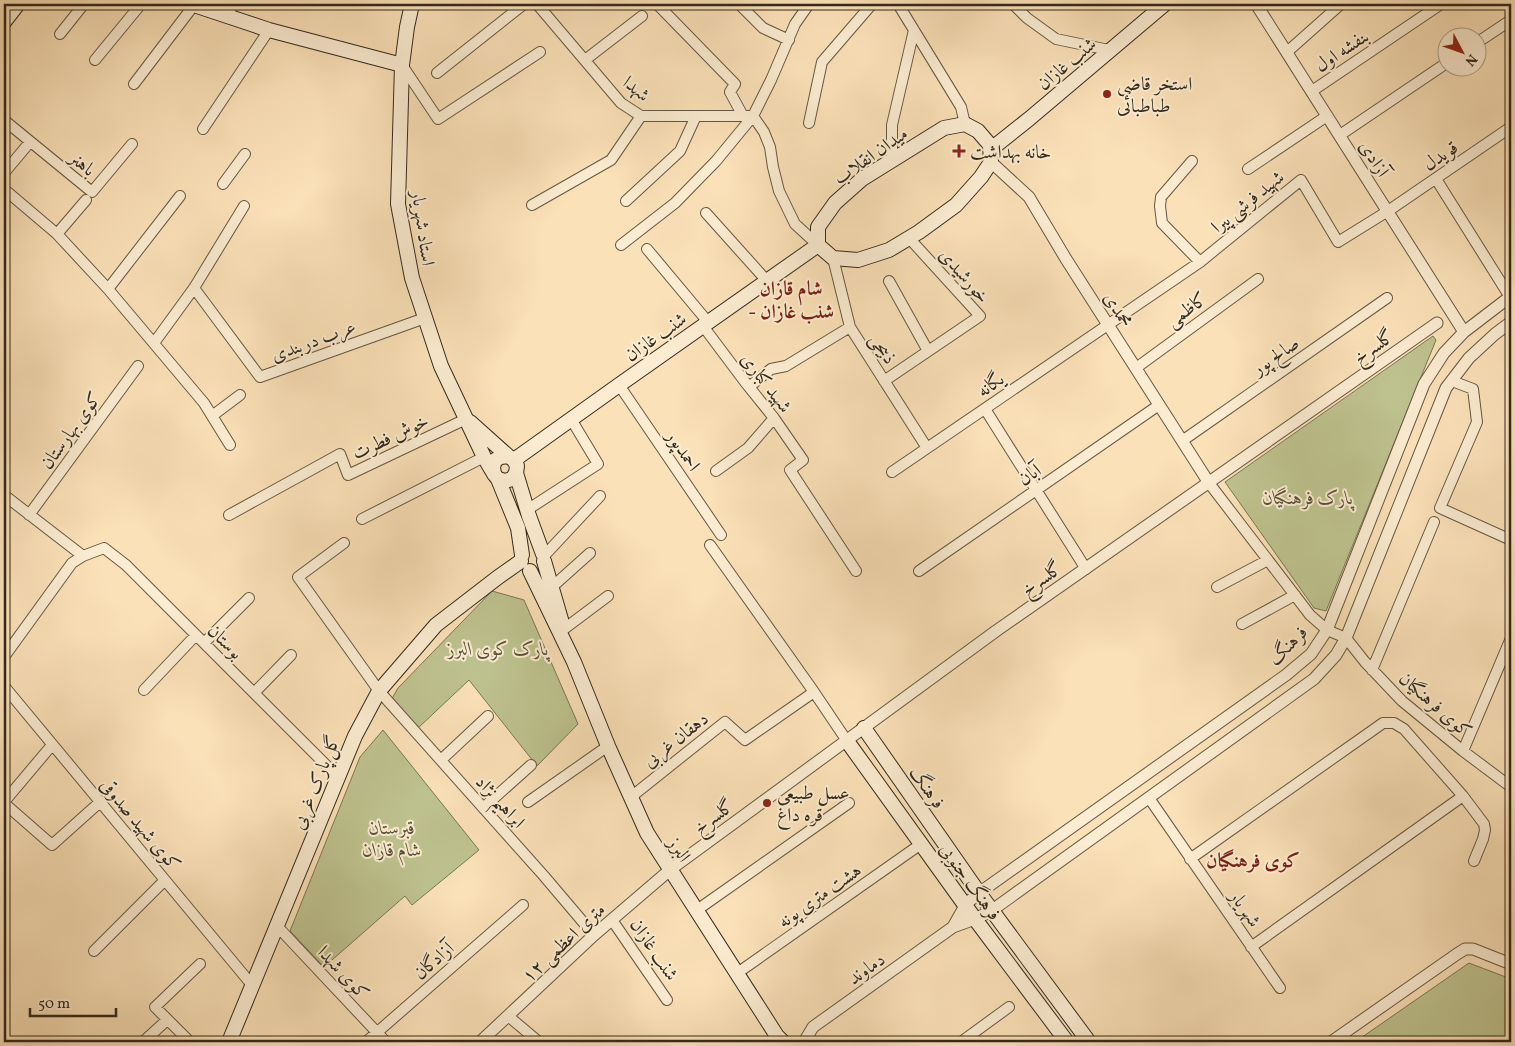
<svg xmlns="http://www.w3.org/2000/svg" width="1515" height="1046" font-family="Vollkorn,Amiri,serif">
<rect width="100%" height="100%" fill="#fbe1b8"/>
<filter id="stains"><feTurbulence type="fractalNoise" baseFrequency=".004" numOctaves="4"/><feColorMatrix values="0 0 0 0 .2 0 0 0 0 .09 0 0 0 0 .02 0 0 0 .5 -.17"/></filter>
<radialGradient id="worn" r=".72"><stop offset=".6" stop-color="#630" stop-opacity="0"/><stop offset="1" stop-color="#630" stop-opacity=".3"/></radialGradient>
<!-- green -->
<path fill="#bec38f" stroke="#787656" d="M1433,336l3,4 -110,271 -12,-3 -89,-126z
M492,591l32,9 54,124 -41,42 -68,-86 -52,49 -27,-27 8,-14z
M383,730l96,120 -67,55 -7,-9 -81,71 -34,-36 70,-174z
M1469,963l42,16v63h-156z"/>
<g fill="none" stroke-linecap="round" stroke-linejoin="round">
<defs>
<path id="minor" d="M537,4l84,99 20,13h112
M658,4h-1l78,80 -5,8 13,24
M739,4l24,24 26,12
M898,4l63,103 4,17
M1013,4l14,14 29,21 53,11
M228,17l4,-13
M60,34l24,-30
M1478,42l33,-22
M1287,52l54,-48
M95,60l46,-56
M585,60l57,-44
M402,65l36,54 102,-67
M437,73l87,-69
M134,84l60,-79
M1312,91l129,-87
M753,116l11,16 6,15 3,20 6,24 16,33 23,21
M4,120l88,72 40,-48
M809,123l13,-61 50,-58
M203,129l66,-99
M1340,135l108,-73
M892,159v-34l22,-95
M1192,161l-31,36 -1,9 2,17 38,39
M1248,169l79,-53
M4,173l26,-31
M1436,179l74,118
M223,184l22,-30
M4,189l53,45 51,55 96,114 26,42
M626,201l54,-50 16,-35
M532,205l79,-45 30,-44
M706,213l61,68
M57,234l29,-34
M621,245l54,-42 41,-42 37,-45 18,-36 24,-56 14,-20
M647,249l61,73
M833,258l17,69 77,121
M889,281l39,70
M194,288l66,89 165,-59
M108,289l72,-93
M703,326l42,56 29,36 29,42 -13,10 66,101
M154,343l40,-55 50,-82
M1136,368l122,-89
M884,381l96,-65 -71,-78
M1452,381l21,8 4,33 -37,86 71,32
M619,385l102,150
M749,387l22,-18 15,-3 64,-39
M985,409l101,160
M212,416l28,-21
M1182,441l205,-143
M716,471l32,-23 26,-30
M892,472l308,-210 101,-82 37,62 50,-31 123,-84
M1209,483l101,132 17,15 19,8 19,24 37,39 61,50 48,36
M4,495l79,61
M527,510l71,-46 -27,-45
M29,515l109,-149
M229,515l111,-61 8,21 118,-56
M362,519l122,-62
M344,543l-46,34 81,114 165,185 50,59
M710,545l104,147
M544,556l56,-60
M919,571l240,-166
M552,587l38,-34
M1217,587l51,-27
M1242,624l53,-29
M564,629l44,-33
M204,643l45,-45
M4,657l68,-94 11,-7 21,-8 22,17 212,212
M1372,670l62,-148
M4,686l248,299
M144,690l52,-55
M254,693l37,-38
M1463,751l48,-113
M441,760l47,-44
M631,797l94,-75 20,18 69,-48 33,49
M1149,798l131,190
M4,802l48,-57
M528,802l80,-56
M4,803l48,42 48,-43
M483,808l48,-43
M1190,859l193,-136h11l10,6 59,67 21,28 1,6 -2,9 -9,22
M697,910l152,-107
M612,920l55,80
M276,925l110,117
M1251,947l212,-151
M94,951l71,-71
M736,974l185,-130
M508,1016l31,26
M143,1042l24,-22
M190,1042l-35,-35 45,-43
M366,1042l157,-137
M961,1042l48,-35"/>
<path id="tertiary" d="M1256,4l208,328
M991,162l38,35 37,62 143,224
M953,927l13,-23 13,-11 307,-218 25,-21 16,-24 97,-246 20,-31 20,-21 47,-36
M480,1042l114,-107 77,-66 325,-238 441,-308
M804,1042l9,-15 140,-100 22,-8 16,-8 323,-232 22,-24 10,-17 100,-250 23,-30 26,-24 16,-12
M1331,1042l126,-88 8,-5h8l38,15"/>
<path id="secondary" d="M191,4l78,26 133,35
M412,4l-5,23 -5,38 -4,139 14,74 29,88 43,91 10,17 4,5 7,2 7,-2 4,-6 1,-7 -3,-6 -6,-4 -7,1 -6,3 -2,7 1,7
M4,22l14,-18
M965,124l13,7 12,14 1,17 -10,15 -25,28 -37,27 -30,18 -31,10 -25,-2 -15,-13v-18l17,-24 27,-24 82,-51z
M990,150l39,-31 136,-115
M470,422l38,34
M514,460l105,-75 199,-140
M516,473l13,43 14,38
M498,479l20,49 4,27
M544,561l18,62
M530,571l44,91 34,84 39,87 130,203 6,6
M864,728l115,165 110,149
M847,741l128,178 92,123
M229,1042l126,-306 24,-45 57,-66 61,-47 24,-17"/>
</defs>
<!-- minor casing -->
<use href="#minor" stroke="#655743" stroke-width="12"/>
<!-- tertiary casing -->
<use href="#tertiary" stroke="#655743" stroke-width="13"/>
<!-- secondary casing -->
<use href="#secondary" stroke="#33291c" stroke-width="16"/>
<!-- minor -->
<use href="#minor" stroke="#fcecd1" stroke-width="10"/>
<!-- tertiary -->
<use href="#tertiary" stroke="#fcecd1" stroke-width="11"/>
<!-- secondary -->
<use href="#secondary" stroke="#fcecd1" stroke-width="14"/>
</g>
<!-- markers -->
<g fill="#8f2418" stroke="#fcecd1" stroke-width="2">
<circle cx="1107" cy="94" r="5"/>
<path d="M956.5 143.5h5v5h5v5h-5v5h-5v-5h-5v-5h5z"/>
<circle cx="767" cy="803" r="5"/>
</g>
<g text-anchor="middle" stroke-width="4" stroke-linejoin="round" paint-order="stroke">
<!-- street labels -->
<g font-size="19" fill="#33291c" stroke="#fcecd1">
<text transform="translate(1341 50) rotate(-34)" y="7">بنفشه اول</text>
<text transform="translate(1066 63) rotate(-40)" y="7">شنب غازان</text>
<text transform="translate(637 88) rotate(39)" y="7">شهدا</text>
<text transform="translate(870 155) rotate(-35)" y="7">میدان انقلاب</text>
<text transform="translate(1440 155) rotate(-34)" y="7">قویدل</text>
<text transform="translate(1375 158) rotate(58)" y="7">آزادی</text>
<text transform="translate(83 163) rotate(39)" y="7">باهنر</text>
<text transform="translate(1247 201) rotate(-39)" y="7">شهید فرشی پیرا</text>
<text transform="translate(424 228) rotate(82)" y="7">استاد شهریار</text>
<text transform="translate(965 275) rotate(49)" y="7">خورشیدی</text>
<text transform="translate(1119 309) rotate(58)" y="7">محمدی</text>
<text transform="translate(1186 309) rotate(-36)" y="7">کاظمی</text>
<text transform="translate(655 336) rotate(-35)" y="7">شنب غازان</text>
<text transform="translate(313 340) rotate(-20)" y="7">عرب دربندی</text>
<text transform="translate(1373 346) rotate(-35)" y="7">گلسرخ</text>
<text transform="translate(884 348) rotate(57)" y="7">ذبیحی</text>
<text transform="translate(1275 355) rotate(-35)" y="7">صالح پور</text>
<text transform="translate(767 382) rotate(52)" y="7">شهید کباری</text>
<text transform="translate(990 384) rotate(-35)" y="7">یگانه</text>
<text transform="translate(70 430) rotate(-54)" y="7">کوی بهارستان</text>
<text transform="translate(390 436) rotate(-25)" y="7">خوش فطرت</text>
<text transform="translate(684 450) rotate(56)" y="7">احمدپور</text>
<text transform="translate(1029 474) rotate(-35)" y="7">آبان</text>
<text transform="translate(1041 578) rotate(-35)" y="7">گلسرخ</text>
<text transform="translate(226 641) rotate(45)" y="7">بوستان</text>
<text transform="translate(1287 645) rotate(-45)" y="7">فرهنگ</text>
<text transform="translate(1436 704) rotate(41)" y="7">کوی فرهنگیان</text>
<text transform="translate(675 739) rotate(-38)" y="7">دهقان غربی</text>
<text transform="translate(315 782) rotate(-68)" y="7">گل پارک غربی</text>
<text transform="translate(928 787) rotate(55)" y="7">فرهنگ</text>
<text transform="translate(501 801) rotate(48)" y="7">ابراهیم نژاد</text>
<text transform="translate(713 816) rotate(-36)" y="7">گلسرخ</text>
<text transform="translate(141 824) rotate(50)" y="7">کوی شهید صدوقی</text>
<text transform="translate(680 849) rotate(57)" y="7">البرز</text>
<text transform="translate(971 881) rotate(54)" y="7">فرهنگ جنوبی</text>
<text transform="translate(819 895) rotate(-35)" y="7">هشت متری پونه</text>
<text transform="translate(1246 908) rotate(55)" y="7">شهریار</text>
<text transform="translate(563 942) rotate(-43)" y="7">۱۲ متری اعظمی</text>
<text transform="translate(655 949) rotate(56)" y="7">شنب غازان</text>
<text transform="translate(433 960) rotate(-41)" y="7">آزادگان</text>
<text transform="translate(866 968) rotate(-35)" y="7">دماوند</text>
<text transform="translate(344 972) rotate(47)" y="7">کوی شهدا</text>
</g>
<!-- poi labels -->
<g font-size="19" fill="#33291c" stroke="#fcecd1" text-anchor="start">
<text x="1117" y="90">استخر قاضی<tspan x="1117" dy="22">طباطبائی</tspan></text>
<text x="970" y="158">خانه بهداشت</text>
<text x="777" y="799">عسل طبیعی<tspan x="777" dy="22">قره داغ</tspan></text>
</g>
<!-- park labels -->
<g font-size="19" font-style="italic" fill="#565039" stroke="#fcecd1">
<text x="1308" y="504">پارک فرهنگیان</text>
<text x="498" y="655">پارک کوی البرز</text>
<text x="392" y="834">قبرستان<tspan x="392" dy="22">شام قازان</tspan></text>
</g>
<!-- neighbourhood labels -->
<g font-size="20" font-weight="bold" fill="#7a1f14" stroke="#fcecd1">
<text x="791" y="295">شام قازان<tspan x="791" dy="23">- شنب غازان</tspan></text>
<text x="1253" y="867">کوی فرهنگیان</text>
</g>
</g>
<!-- margin -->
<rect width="1515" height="1046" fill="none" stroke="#fbe1b8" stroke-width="20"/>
<rect x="5" y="5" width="1505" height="1036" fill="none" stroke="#33291c" stroke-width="2.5"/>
<rect x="10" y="10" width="1495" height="1026" fill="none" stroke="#33291c"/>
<!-- north arrow -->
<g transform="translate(1462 52) rotate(131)"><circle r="24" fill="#fcecd1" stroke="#ac9e89"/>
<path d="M0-4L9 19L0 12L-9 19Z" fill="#8f2418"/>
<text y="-8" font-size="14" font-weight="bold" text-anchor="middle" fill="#33291c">N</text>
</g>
<!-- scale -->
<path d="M30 1008v8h86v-8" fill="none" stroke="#33291c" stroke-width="2.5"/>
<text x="38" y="1008" font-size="15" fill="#33291c" stroke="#fcecd1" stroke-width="4" paint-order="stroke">50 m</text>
<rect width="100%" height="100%" filter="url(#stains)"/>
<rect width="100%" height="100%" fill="url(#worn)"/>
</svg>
